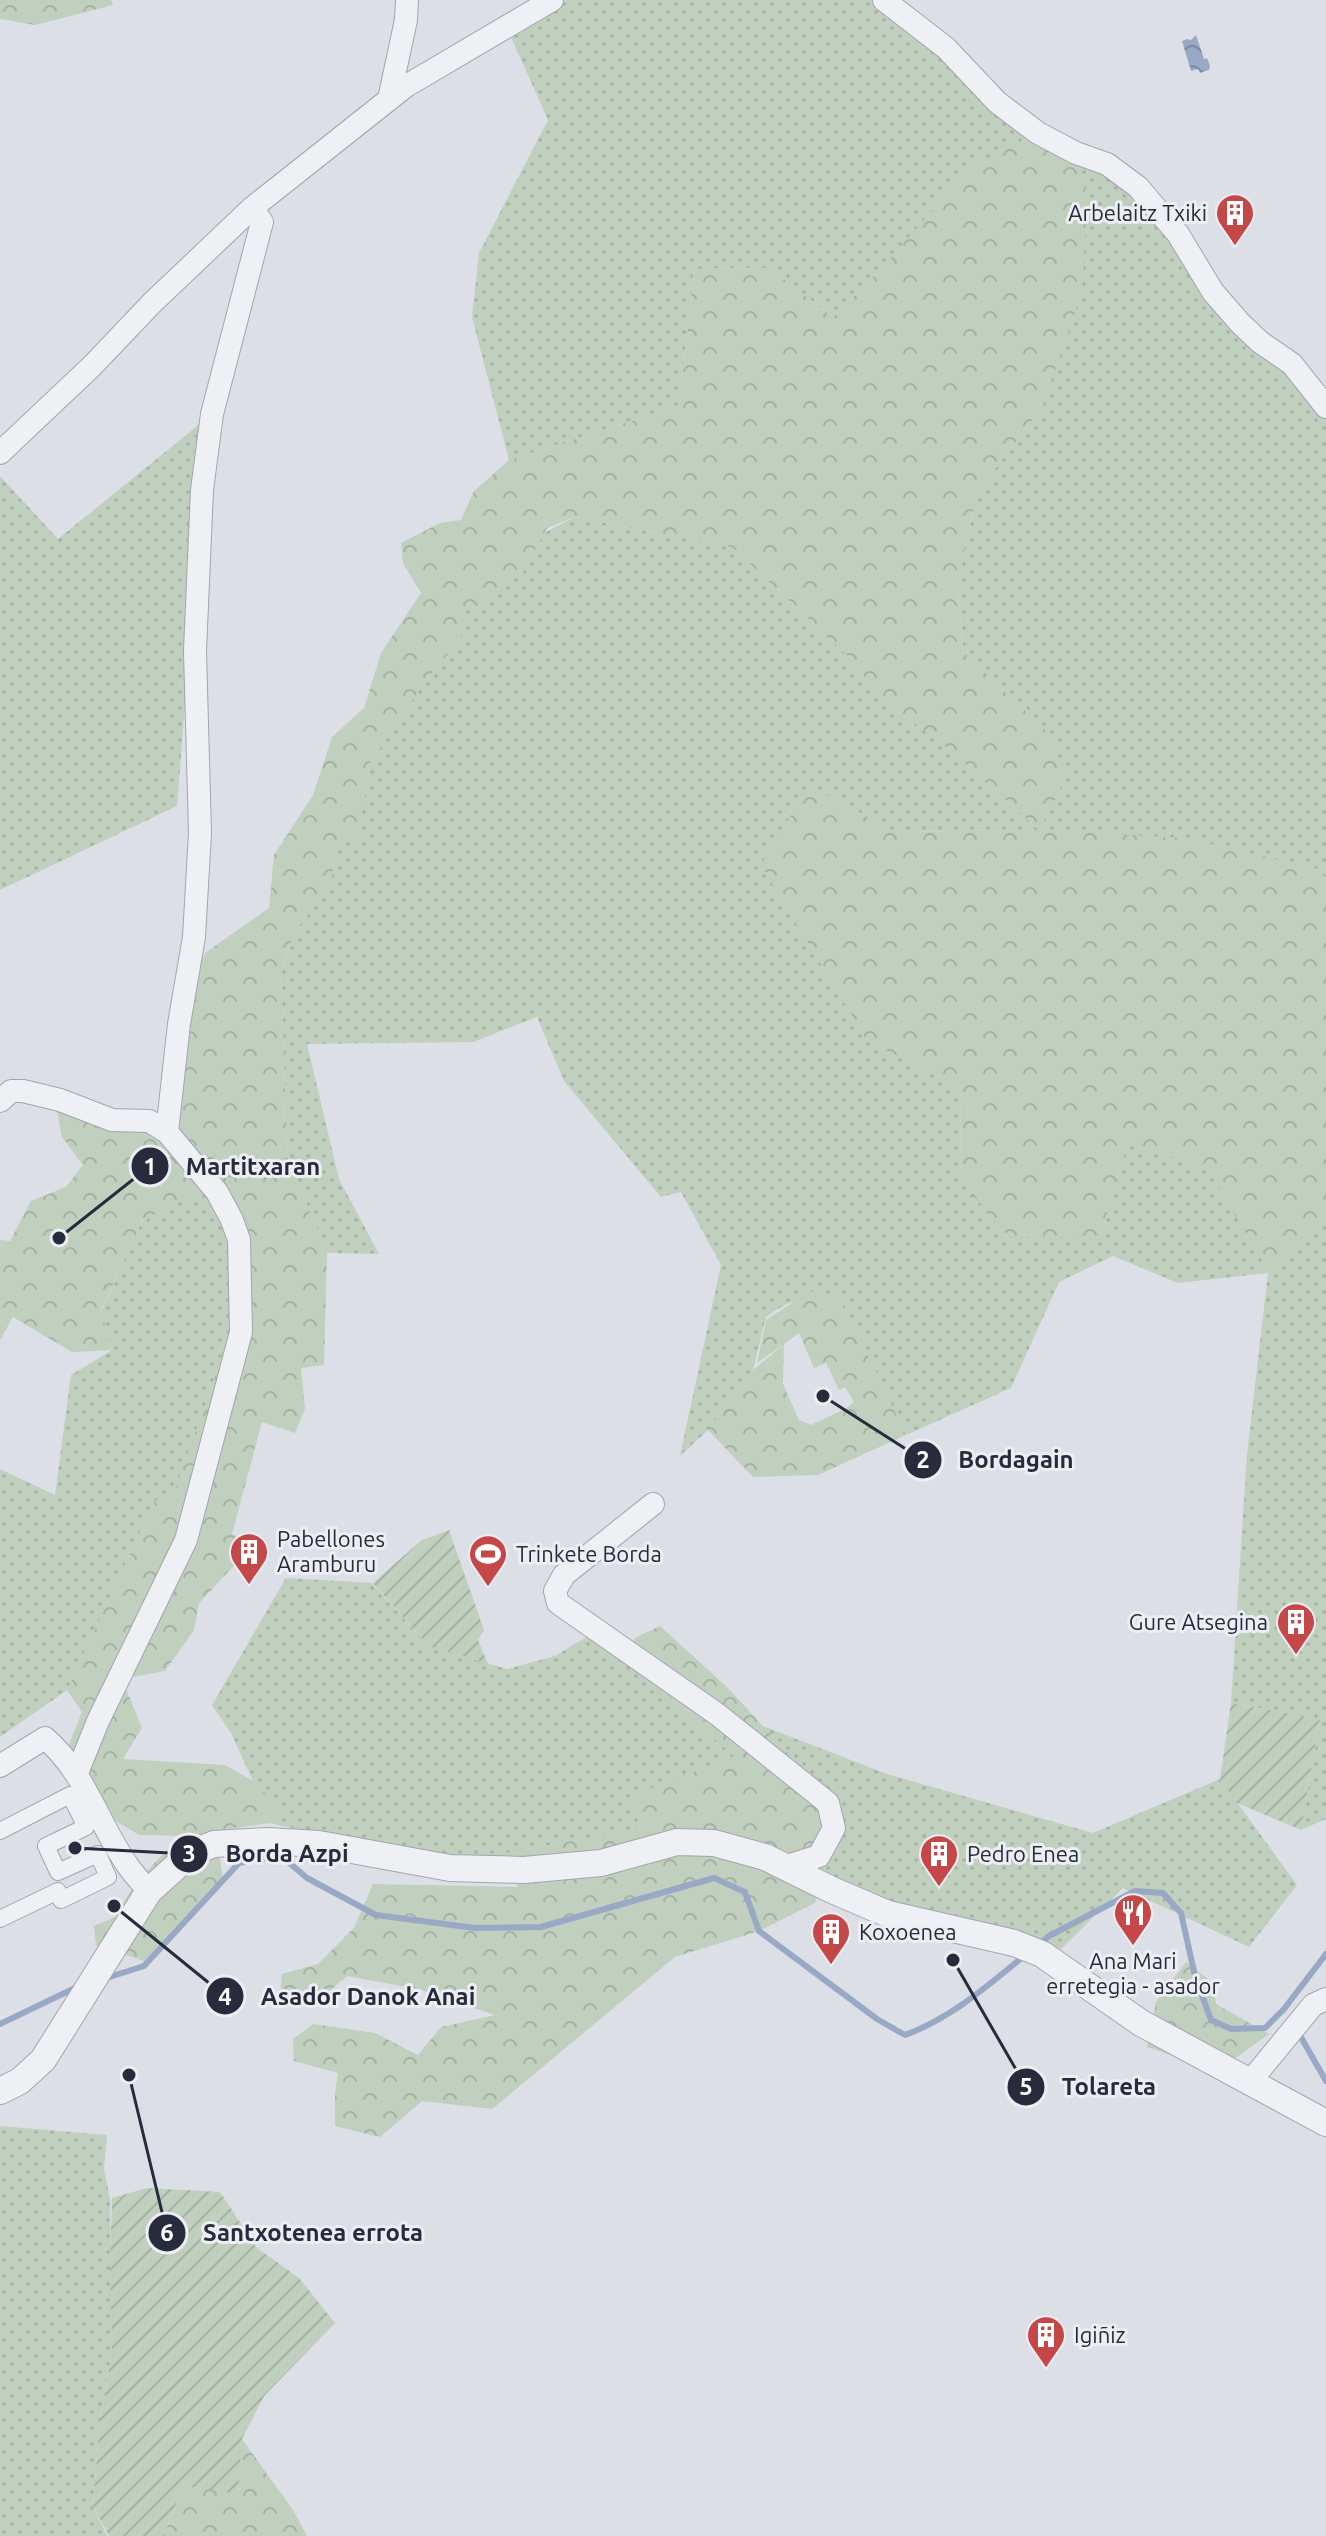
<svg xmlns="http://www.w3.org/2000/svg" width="1326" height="2536" font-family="Ubuntu,sans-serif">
<defs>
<pattern id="grass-dots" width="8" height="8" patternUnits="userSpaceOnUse" patternTransform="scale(2)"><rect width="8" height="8" fill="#c0cfbe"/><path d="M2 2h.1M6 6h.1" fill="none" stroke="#a5b2a4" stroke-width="1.8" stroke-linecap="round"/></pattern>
<pattern id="forest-crowns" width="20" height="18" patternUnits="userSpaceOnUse" patternTransform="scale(2)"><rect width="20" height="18" fill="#c0cfbe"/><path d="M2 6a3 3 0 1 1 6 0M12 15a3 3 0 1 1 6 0" fill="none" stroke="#a5b2a4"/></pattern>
<pattern id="garden-furrows" width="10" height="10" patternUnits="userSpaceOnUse" patternTransform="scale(2)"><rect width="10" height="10" fill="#c0cfbe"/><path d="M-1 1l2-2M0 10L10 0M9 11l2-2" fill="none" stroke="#a5b2a4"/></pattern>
<pattern id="water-waves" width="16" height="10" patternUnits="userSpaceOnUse" patternTransform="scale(2)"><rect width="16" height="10" fill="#99a8c4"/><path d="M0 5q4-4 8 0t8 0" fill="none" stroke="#7d89a0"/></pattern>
</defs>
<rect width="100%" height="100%" fill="#dcdfe6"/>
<!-- grass -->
<path fill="url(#grass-dots)" d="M566,0h310l162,133 -156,135 -49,49 -63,-49 -76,1 -15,137 -170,54 -37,-143 7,-64 69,-133 -38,-85z
M1076,153l31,11 219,247v456l-2,2 2,1v9l-4,-9 -282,-40 -145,2 -86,-47 58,256 94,47 -1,92 140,58 27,-94 81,25 61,103 57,-48v595l-25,11 19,-111 -89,-16 16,-249 21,-181 -90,10 -65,-27 -54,26 -48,106 -105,47 -66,-139c-33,0 -46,1 -74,21l-13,53 -45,60 -28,26 41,-191 -40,-73 -20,5 -97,-116 -27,-64 -64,25 -166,2 32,135 40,75 -52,-1 -40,-97 -6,-186 16,-42 32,-40 9,-44 19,-6 14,-77 53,-78 36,-45 4,-28 58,-36 22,-41 31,-16 157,30 115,108 34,42 66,51 92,82 25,-49 -14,-47 -86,-81 -7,-68 20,-93 65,-84z
M212,414l-10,76 -25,316 -177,84v-414l58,63z
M208,1187l24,52 4,59 -11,50 -49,140 -22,14 -87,188 -67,47v-268l55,26 16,-120 41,-25 -11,-38 41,-91z
M286,1578l86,5 56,63 79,23 48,-13 38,-23 142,123 -110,43 18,29 -136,25 3,10 -163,-22 -77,-18 11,-13 -28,-29 -22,-48 -19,-28z
M763,1726l124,48 206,59 127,-54 77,106 -48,62 -126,-59 -62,61 -189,-50 -49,-24 18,-64z
M0,2126l107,9 -3,34 6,30 2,152 -13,79 -6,76 14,30h-107z"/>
<!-- forest -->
<path fill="url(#forest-crowns)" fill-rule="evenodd" d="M0,0h111l2,5 -78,20 -35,-6z
M1038,133l38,20 11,47 -5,92 -40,116 -65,84 -20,93 7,68 86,81 14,47 -24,49 145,8 137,32 4,-3v3l-3,1 3,8v345l-57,49 -61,-104 -81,-25 -27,94 -91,-1 -49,-57 1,-92 -94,-47 -106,-176 48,-80 86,47 144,-2 -92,-82 -66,-51 -34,-42 -115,-108 -157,-30 -28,11 -25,46 -58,37 -3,27 -37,45 -53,78 -14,78 -19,5 -9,45 -32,39 -16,41 6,187 40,97 -3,112 -23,3 4,41 -10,24 -33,-11 -30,112 23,9 -56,60 -5,27 -29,41 -43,8 20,49 -19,31 102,6 28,16 29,29 -12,13 -54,8 7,49 -76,82 -51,-17 -2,-19 21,-9 19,-32 27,-29 28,-20 -50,-1 -33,-20 -40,-63 16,-40 -15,-22 87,-188 22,-15 49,-139 21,-47 -2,-72 -36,-42 -66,34 -41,90 11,39 -40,2 -59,-35 -13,23v-100l10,1 21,-40 35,-14 17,-22 -21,-28 -6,-31 116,27 22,-154 11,-26 64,-45 5,-53 39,-60 19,-58 32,-29 17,-55 40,-60 -18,-30 -2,-20 39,-20 21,-3 13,-29 35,-31 170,-54 15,-137 76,-1 63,49 49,-49 89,-102z
M810,1291l30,5 66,139 -88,40 -65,2 -45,-47 45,-60 30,-25 -26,18 9,-43zM799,1333l15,35 12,-5 13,27 6,-3 9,15 -7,6 -36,17 -12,-5 -16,-36 1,-40z
M660,1626l68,62 113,123 -26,92 -56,28 -84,26 -183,152 -70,-8 -42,36 -45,-11v-33l3,-20 -44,-12 -1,-22 20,-15 62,9 43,22 23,-28 54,-12 -77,-26 -71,-13 -22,19 -45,2 2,-23 36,-10 36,-36 19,-44 145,3 -12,-34 137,-25 -19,-29 110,-43 -110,-94 11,-24z
M1186,1962l27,21 3,21 53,30 -52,37 -70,-24 9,-45z
M242,2439l51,71 14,26h-143l19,-50 55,7z"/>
<!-- garden -->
<path fill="url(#garden-furrows)" d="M449,1530l35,100 -6,10 10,24 -60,-18 -55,-63 49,-43z
M1231,1703l89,16 -19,111 -64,-27 -17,-24z
M147,2188l73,4 36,55 43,31 36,45 -71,73 -22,43 -4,55 -55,-8 -19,50h-55l-16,-30 6,-76 13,-79 -2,-86 2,-67z"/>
<!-- water -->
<path fill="url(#water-waves)" d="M1196,35l8,24 3,-1 3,8 -1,4 -9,3 -2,-4 -7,2 -9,-30 5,-2 4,1z"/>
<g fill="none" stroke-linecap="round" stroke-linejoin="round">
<!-- stream -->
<path stroke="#99a8c4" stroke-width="6" d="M1039,1944l10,-8 86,-45 28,2 18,20 14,63 16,44 20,9 34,-1 19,-19 42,-55
M103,1979l41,-13 95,-103 37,-7 11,5 20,17 69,37 99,13 66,-1 173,-49 31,14 14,39 118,88 28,16c46,-17 81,-48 119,-79
M0,2024l77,-37
M1298,2032l28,49"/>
<defs>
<path id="pedestrian" d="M0,1831l70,-36 16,32 -40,19 12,26 40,-18 10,23 -47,23 -3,-9 -58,28"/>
<path id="minor" d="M884,0l62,48 51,54 41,31 38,20 31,11 31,23 40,47 35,58 27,31 20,19 32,22 34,43
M389,99l17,-79 1,-20
M0,453l92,-87 60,-63 100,-95 154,-122 146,-86
M0,1101l11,-10h12l37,9 52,20 37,1 18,11 50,60 15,28 7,20 2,92 -55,208 -88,181 -21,52
M167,1132l12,-108 15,-87 6,-104 -5,-182 7,-161 10,-76 50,-192 -10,-14
M653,1504l-89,71 -9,16 3,12 159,111 111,89 6,25 -15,28 -35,11
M0,1766l45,-28c41,35 53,86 83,128 6,9 14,17 21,25
M1249,2083l64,-78 13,-6"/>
<path id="tertiary" d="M0,2091l20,-10 23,-21 106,-169 42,-38 23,-9 53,-3 52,3 131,24 74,2 77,-7 76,-21 37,1 51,14 67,33 56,24 126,29 28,11 99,69 185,100"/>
</defs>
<!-- pedestrian casing -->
<use href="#pedestrian" stroke="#a2a5af" stroke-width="18"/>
<!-- minor casing -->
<use href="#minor" stroke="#a2a5af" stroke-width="24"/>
<!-- tertiary casing -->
<use href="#tertiary" stroke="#a2a5af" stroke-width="28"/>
<!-- pedestrian -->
<use href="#pedestrian" stroke="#eff0f4" stroke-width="16"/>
<!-- minor -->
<use href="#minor" stroke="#eff0f4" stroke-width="22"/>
<!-- tertiary -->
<use href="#tertiary" stroke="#eff0f4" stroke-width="26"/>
</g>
<!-- icons -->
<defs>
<symbol id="building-pin" viewBox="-11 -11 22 30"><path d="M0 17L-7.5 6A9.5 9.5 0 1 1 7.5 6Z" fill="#c54748" stroke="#eceef3"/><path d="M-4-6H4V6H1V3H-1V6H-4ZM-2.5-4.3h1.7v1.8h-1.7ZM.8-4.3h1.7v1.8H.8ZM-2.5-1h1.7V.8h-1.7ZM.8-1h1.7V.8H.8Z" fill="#fff"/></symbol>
<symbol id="stadium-pin" viewBox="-11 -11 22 30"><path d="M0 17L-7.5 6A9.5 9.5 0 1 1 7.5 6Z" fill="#c54748" stroke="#eceef3"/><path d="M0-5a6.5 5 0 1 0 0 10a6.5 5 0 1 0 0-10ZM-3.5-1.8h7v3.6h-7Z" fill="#fff"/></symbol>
<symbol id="restaurant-pin" viewBox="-11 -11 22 30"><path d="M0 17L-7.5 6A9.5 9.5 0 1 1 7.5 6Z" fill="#c54748" stroke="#eceef3"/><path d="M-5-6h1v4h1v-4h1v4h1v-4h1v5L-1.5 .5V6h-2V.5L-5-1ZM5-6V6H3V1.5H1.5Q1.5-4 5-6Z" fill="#fff"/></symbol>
</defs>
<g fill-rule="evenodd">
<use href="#building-pin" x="1213" y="191" width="44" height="60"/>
<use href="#building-pin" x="227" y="1530" width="44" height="60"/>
<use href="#stadium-pin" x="466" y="1532" width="44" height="60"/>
<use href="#building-pin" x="1274" y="1600" width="44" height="60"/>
<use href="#building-pin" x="917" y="1832" width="44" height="60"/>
<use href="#restaurant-pin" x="1111" y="1891" width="44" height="60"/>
<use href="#building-pin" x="809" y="1910" width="44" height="60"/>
<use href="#building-pin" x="1024" y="2313" width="44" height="60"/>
</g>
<g text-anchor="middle" stroke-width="6" stroke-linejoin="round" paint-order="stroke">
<!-- poi labels -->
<g font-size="22" fill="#272b3b" stroke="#eceef3" text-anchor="start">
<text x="1207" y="221" text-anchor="end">Arbelaitz Txiki</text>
<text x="277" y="1547">Pabellones<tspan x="277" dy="25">Aramburu</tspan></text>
<text x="516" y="1562">Trinkete Borda</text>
<text x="1268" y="1630" text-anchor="end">Gure Atsegina</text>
<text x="967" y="1862">Pedro Enea</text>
<text x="859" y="1940">Koxoenea</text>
<text x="1133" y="1969" text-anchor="middle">Ana Mari<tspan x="1133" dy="25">erretegia - asador</tspan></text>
<text x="1074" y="2343">Igiñiz</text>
</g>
</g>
<!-- callouts -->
<path fill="none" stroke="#272b3b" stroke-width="3" d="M59 1238L150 1166M823 1396L923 1460M75 1848L189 1854M114 1906L225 1996M953 1960L1026 2087M129 2075L167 2233"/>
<g fill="#272b3b" stroke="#eceef3" stroke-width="3">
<circle cx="59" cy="1238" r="8"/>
<circle cx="823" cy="1396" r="8"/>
<circle cx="75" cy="1848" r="8"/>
<circle cx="114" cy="1906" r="8"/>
<circle cx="953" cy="1960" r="8"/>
<circle cx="129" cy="2075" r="8"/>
<circle cx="150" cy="1166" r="20"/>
<circle cx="923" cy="1460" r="20"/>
<circle cx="189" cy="1854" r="20"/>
<circle cx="225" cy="1996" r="20"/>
<circle cx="1026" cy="2087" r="20"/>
<circle cx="167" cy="2233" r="20"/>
</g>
<g font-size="24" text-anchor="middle" font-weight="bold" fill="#fff">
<text x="150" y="1175">1</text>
<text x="923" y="1468">2</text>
<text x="189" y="1862">3</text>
<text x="225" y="2005">4</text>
<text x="1026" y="2095">5</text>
<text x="167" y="2241">6</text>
</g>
<g font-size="24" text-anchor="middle" font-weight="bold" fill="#272b3b" stroke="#eceef3" stroke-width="6" stroke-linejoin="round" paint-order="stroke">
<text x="253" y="1175">Martitxaran</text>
<text x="1016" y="1468">Bordagain</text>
<text x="287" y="1862">Borda Azpi</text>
<text x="368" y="2005">Asador Danok Anai</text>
<text x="1109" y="2095">Tolareta</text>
<text x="313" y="2241">Santxotenea errota</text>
</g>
</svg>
